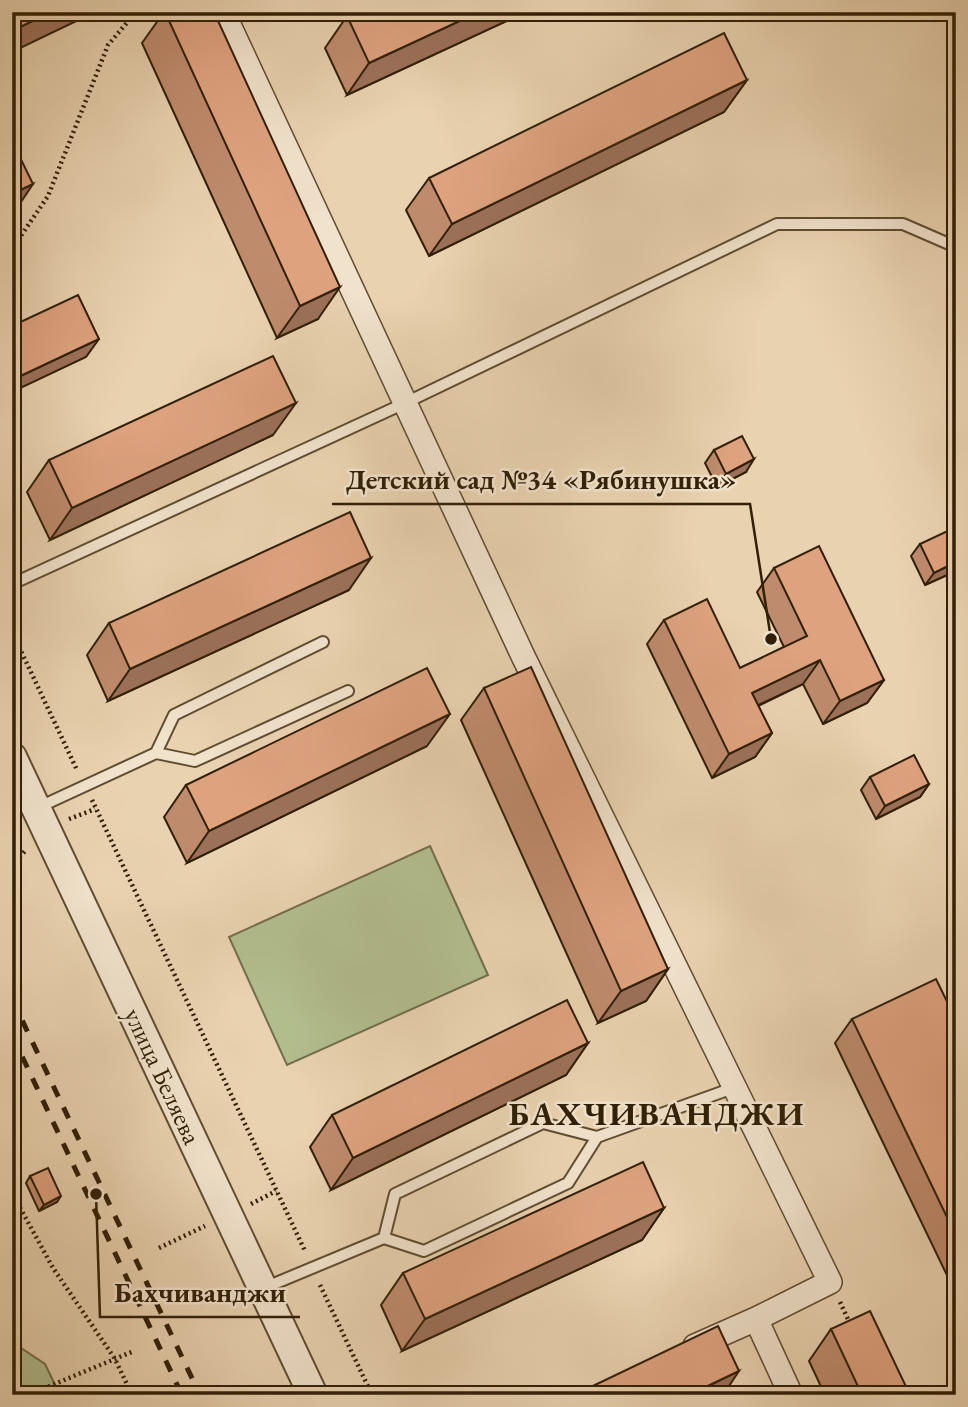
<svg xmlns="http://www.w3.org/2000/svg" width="968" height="1407" font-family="'EB Garamond',serif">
<rect width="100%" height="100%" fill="#e9d2b0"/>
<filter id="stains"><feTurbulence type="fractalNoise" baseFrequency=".00286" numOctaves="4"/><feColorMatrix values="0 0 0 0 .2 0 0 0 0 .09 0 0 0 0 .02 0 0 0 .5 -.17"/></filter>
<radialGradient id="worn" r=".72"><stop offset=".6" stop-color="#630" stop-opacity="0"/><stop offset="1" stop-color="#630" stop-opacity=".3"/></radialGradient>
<!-- green -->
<path fill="#b2bd8e" stroke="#726e4a" stroke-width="2" d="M430,846l58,129 -201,90 -58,-128z
M12,1342l33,22 15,31h-48z"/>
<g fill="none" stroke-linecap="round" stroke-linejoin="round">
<defs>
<path id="service" d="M12,584l391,-180 374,-180h126l53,23
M156,753l39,8 153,-70
M37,808l119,-55 18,-38 149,-73
M597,1137l-54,-14 -148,71 -11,44 40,13 144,-68 29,-46 136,-49
M264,1288l120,-50"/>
<path id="minor" d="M223,12l300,644 307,626 -74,37 35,76
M695,1346l61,-27"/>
<path id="tertiary" d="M12,757l301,638"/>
</defs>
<!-- service casing -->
<use href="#service" stroke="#5f4c30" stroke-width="14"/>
<!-- minor casing -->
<use href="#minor" stroke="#5f4c30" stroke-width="26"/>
<!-- tertiary casing -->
<use href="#tertiary" stroke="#5f4c30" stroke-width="32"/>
<!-- path -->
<path stroke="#311f06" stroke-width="4.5" stroke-dasharray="2 3.5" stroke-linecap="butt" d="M12,249l36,-53 60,-151 28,-33
M12,632l65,138
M92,800l213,451
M69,819l26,-10
M12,865l14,-15
M12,1193l41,75 62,91 17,36
M251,1204l25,-13
M159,1248l46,-22
M320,1285l52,110
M840,1302l11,24
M28,1395l106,-44"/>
<!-- service -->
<use href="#service" stroke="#f1e2cc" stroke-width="10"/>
<!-- minor -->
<use href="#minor" stroke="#f1e2cc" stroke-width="23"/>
<!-- tertiary -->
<use href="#tertiary" stroke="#f1e2cc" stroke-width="28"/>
<!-- rail -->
<path stroke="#311f06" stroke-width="5" stroke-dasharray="12 12" stroke-linecap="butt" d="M12,999l188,396
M12,1035l170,360"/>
</g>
<!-- wall -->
<path fill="#bf8b6d" stroke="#311f06" stroke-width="2" d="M164,12h1l153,307 -41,19 -135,-295z
M354,12h172l-179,83 -22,-47 22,-32z
M747,80l-23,32 -295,144 -23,-46 23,-32z
M273,435l-223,105 -23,-48 22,-32z
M714,450l32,22 -29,15 -12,-24z
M920,544l36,27 -31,14 -14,-29z
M774,568l110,112 -17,23 -44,21 -20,-40 -45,22 14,27 -17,24 -43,21 -65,-134 17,-24 76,48 44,-21 -27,-55z
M349,590l-241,111 -21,-46 22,-32z
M956,641v17l-5,-10z
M484,688l184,281 -22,32 -48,22 -137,-303z
M427,746l-240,117 -23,-46 22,-32z
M870,777l59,7 -9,13 -44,22 -15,-29z
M852,1019l104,1v274l-121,-251z
M588,1043l-22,32 -235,115 -21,-43 22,-32z
M30,1176l27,26 -18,9 -13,-28z
M664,1208l-22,32 -240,111 -21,-46 22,-32z
M831,1329l79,66h-85l-16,-34z"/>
<!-- shaded-wall -->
<path fill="#9b7159" stroke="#311f06" stroke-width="2" d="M51,12h44l-83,40v-21z
M479,12h47l-179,83 22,-32z
M747,80l-23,32 -295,144 23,-32z
M33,184l-16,24 -5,2v-16z
M340,287l-22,32 -41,19 23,-32z
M99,339l-13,18 -74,35v-12z
M296,403l-23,32 -223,105 22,-32z
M754,459l-8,13 -29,15 9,-13z
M371,558l-22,32 -241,111 22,-32z
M956,562v9l-31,14 9,-12z
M820,660l-17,24 -68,32 17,-23z
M884,680l-17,23 -44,21 17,-23z
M450,714l-23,32 -240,117 22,-32z
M772,733l-17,24 -43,21 17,-24z
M929,784l-9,13 -44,22 9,-13z
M668,969l-22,32 -48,22 23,-32z
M588,1043l-22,32 -235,115 22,-32z
M61,1196l-4,6 -18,9 5,-6z
M664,1208l-22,32 -240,111 23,-32z
M739,1371l-16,24h-34z"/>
<!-- building -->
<path fill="#dea27f" stroke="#311f06" stroke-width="2" d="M12,12h39l-39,19z
M165,12h49l126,275 -40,19z
M354,12h125l-110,51 -22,-47z
M724,33l23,47 -295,144 -23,-46z
M12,141l21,43 -21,10z
M78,295l21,44 -87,41v-54z
M273,356l23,47 -224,105 -23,-48z
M742,436l12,23 -28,15 -12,-24z
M350,512l21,46 -241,111 -21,-46z
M956,527v35l-22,11 -14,-29z
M819,546l65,134 -44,21 -20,-41 -68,33 20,40 -43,21 -65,-134 43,-21 33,69 67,-32 -33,-68z
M531,667l137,302 -47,22 -137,-303z
M427,668l23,46 -241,117 -23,-46z
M914,755l15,29 -44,22 -15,-29z
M936,979l20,41v216l-104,-217z
M567,1000l21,43 -235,115 -21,-43z
M643,1162l21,46 -239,111 -22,-46z
M48,1168l13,28 -17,9 -14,-29z
M870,1311l40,84h-48l-31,-66z
M718,1326l21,45 -50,24h-115z"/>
<g text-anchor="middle" stroke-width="5" stroke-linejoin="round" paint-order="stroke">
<!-- street labels -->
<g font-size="26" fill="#311f06" stroke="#f1e2cc">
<text transform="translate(163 1076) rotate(65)" y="9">улица Беляева</text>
</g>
<!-- district labels -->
<g font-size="33" font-weight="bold" letter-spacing="2" fill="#311f06" stroke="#f1e2cc">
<text x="657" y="1125">БАХЧИВАНДЖИ</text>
</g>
</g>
<!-- callouts -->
<path fill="none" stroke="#311f06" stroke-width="2.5" d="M771 639L750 504H332M96 1194L100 1317H300"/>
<g fill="#311f06" stroke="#f1e2cc" stroke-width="2.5">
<circle cx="771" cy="639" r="7"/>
<circle cx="96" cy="1194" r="7"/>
</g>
<g font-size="28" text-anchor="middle" font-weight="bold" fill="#311f06" stroke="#f1e2cc" stroke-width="5" stroke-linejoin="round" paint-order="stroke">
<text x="541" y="489">Детский сад №34 «Рябинушка»</text>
<text x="200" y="1302">Бахчиванджи</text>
</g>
<!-- margin -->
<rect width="968" height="1407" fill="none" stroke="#e9d2b0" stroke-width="42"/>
<rect x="14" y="14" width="940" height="1379" fill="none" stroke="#311f06" stroke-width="3.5"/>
<rect x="21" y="21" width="926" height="1365" fill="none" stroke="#311f06" stroke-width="2"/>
<rect width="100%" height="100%" filter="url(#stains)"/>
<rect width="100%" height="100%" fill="url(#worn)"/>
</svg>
